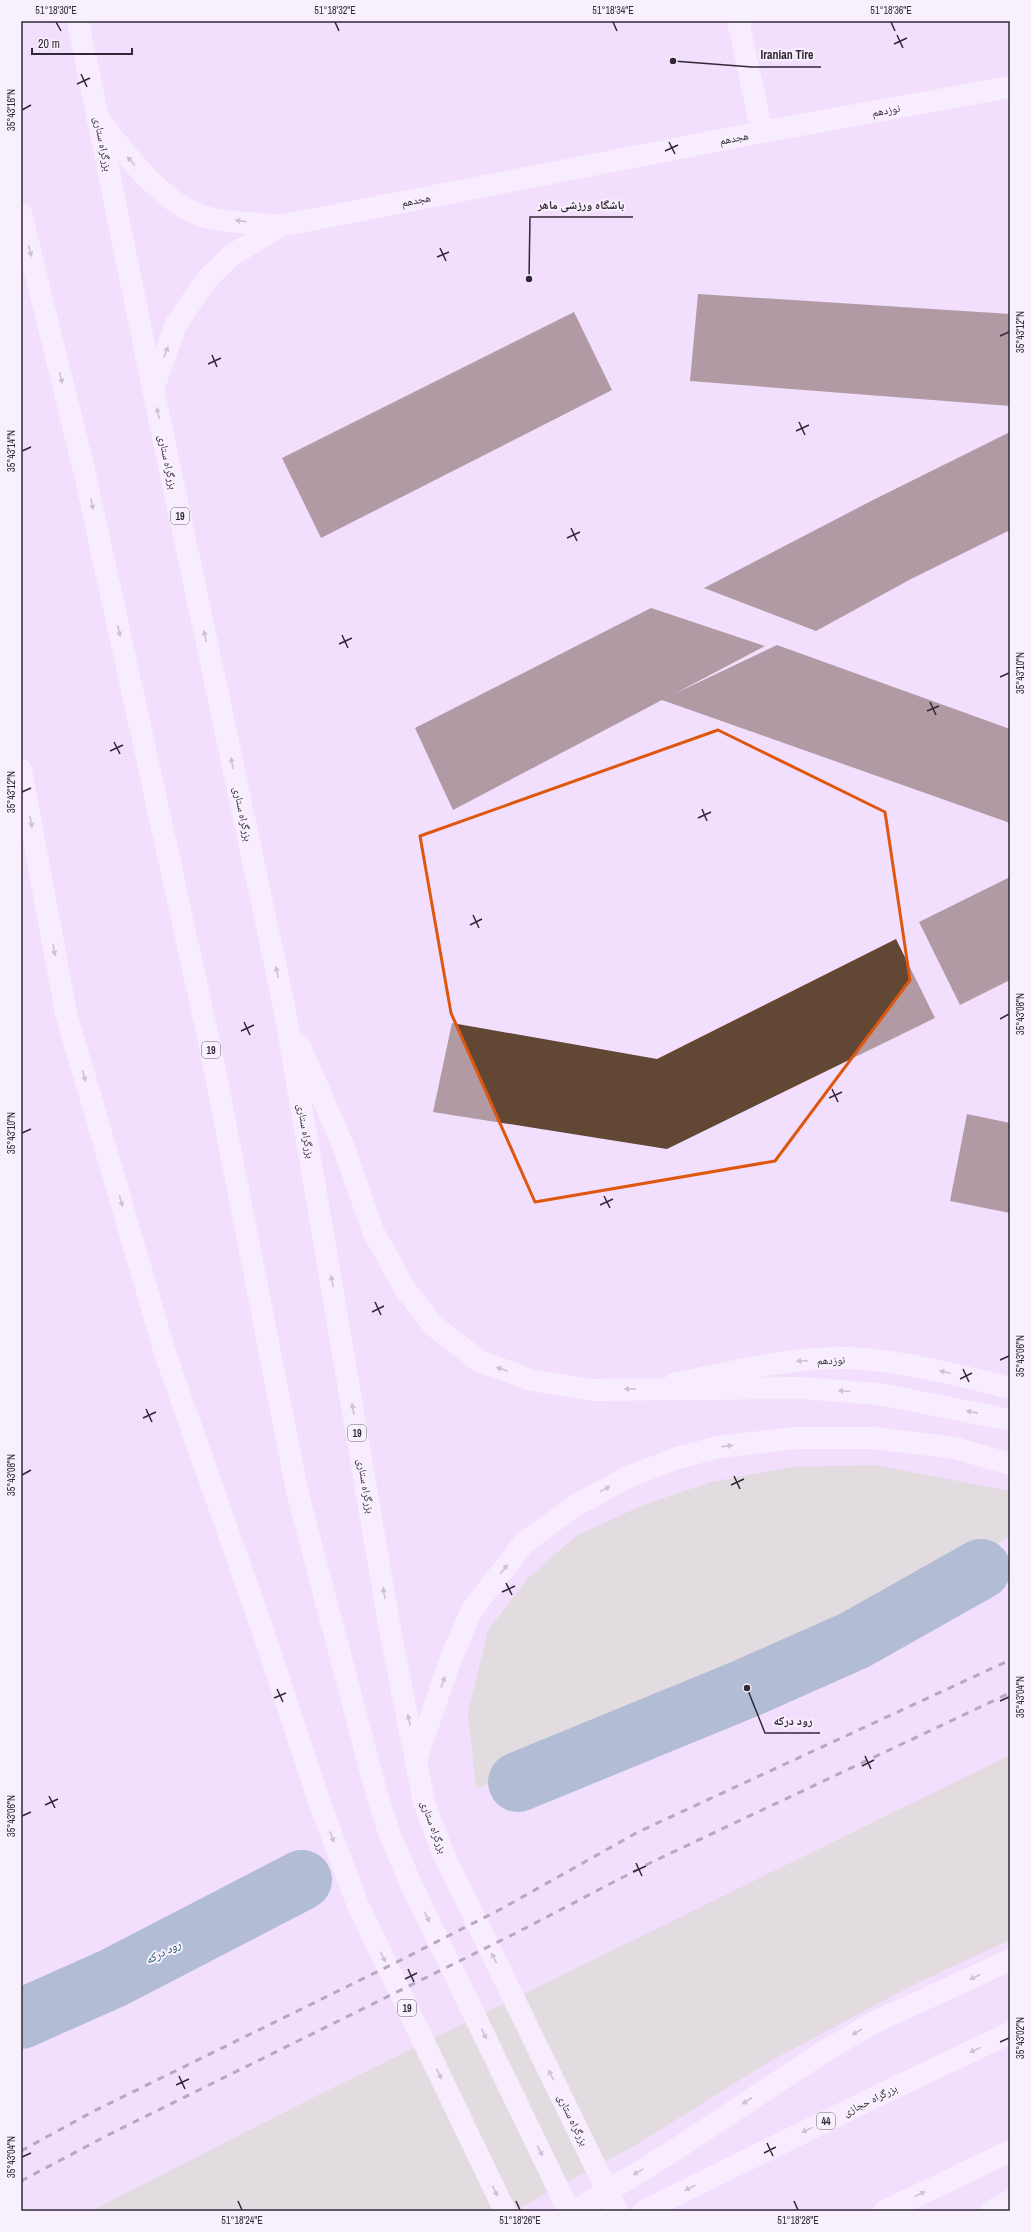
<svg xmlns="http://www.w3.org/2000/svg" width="1031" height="2232" font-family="'Archivo Narrow','Noto Naskh Arabic',sans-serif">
<rect width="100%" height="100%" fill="#f2defd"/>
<!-- green -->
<path fill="#ced8bd" d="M875,1465l135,26v45c-65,40 -132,78 -201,110 -110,51 -223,93 -333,143l-8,-76 20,-83 40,-52 48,-42 67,-31 68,-23 80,-15z
M1010,1755v185l-101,47 -144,77 -124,78 -127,69h-423l223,-114z"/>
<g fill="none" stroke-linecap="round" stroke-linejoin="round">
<!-- river -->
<path stroke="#6593a2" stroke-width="60" d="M518,1782l229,-94 108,-48 126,-71
M21,2019l92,-41 189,-98"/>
</g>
<!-- building -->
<path fill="#624735" d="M698,294l312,20v92l-320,-25z
M574,312l38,78 -291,148 -39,-80z
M1010,432v98l-99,49 -95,52 -112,-43 169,-88z
M651,608l114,38 -91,48 103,-49 233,84v94l-348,-123 -209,110 -38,-82z
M1010,877v103l-50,25 -41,-83z
M896,939l39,79 -268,131 -234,-37 19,-89 205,36z
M967,1114l43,9v90l-60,-12z"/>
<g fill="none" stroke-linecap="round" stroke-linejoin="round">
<!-- street -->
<path stroke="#fff" stroke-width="22" d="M762,132l248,-45"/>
<!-- secondary -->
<path stroke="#fff" stroke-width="22" d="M97,117c27,35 65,88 109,100 22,6 51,6 74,9
M153,389l23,-65 31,-45 25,-24 48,-29 482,-94 -24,-111
M674,1384c56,-12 114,-27 172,-26 56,2 110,17 164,30"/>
<!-- highway -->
<path stroke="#fff" stroke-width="22" d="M78,21l75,368 132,622 105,619 34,172 19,51 174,358
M21,214l63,256 127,581 86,440 80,304 12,37 21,50 159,329
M21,770l45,243 100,343 97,275 56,170 38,102 148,308
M300,1046l44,102 29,83 32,58 28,36 46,36 52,19 61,10 209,-2 78,6 131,26
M417,1757l34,-99 21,-48 51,-66 50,-37 53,-29 51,-20 42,-11 76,-9h78l82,10 55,16
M575,2211l92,-56 153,-101 51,-30 139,-64
M644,2211l231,-114 135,-64
M885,2211l125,-60
M991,2211l19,-10"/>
<!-- rail -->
<path stroke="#716578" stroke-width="3" stroke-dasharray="7 7" stroke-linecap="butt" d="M21,2151l73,-40 305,-150 102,-52 137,-77 372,-172
M21,2181l89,-47 404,-200 138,-72 358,-169"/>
</g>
<!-- one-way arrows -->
<defs><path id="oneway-solid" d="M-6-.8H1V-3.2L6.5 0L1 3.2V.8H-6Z"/></defs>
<g fill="#a29fa4">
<use href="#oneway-solid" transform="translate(131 161) rotate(-130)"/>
<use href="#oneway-solid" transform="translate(241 221) rotate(-173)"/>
<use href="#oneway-solid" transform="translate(30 251) rotate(76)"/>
<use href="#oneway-solid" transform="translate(166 352) rotate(-70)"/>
<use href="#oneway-solid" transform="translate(61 378) rotate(76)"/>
<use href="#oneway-solid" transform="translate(158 413) rotate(-102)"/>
<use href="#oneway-solid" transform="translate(92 504) rotate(78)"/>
<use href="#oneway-solid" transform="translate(119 631) rotate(78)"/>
<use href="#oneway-solid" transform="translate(205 636) rotate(-102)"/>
<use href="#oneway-solid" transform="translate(232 763) rotate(-102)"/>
<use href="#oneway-solid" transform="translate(31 822) rotate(80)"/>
<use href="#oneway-solid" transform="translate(54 950) rotate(80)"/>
<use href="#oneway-solid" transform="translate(277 972) rotate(-102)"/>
<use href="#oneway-solid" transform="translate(84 1076) rotate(74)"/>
<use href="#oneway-solid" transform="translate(121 1201) rotate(74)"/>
<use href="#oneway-solid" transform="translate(332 1281) rotate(-100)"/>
<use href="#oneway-solid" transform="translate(802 1361) rotate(177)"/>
<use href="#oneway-solid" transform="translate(502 1369) rotate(-161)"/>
<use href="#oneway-solid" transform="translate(945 1372) rotate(-166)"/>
<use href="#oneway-solid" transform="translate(630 1389) rotate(179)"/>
<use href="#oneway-solid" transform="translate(844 1391) rotate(-176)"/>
<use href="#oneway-solid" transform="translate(353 1409) rotate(-100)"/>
<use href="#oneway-solid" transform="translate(972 1412) rotate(-169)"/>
<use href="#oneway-solid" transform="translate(727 1446) rotate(-7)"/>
<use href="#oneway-solid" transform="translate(605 1489) rotate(-29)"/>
<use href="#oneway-solid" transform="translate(504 1569) rotate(-52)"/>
<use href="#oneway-solid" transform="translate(384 1593) rotate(-100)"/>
<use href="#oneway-solid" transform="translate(443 1682) rotate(-71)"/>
<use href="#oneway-solid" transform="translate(409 1720) rotate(-102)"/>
<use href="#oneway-solid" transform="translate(332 1837) rotate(70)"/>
<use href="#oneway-solid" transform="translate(427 1917) rotate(64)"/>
<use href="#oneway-solid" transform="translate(383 1957) rotate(64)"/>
<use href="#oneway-solid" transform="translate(494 1958) rotate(-116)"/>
<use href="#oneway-solid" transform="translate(975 1977) rotate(155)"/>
<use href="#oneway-solid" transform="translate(857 2032) rotate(150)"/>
<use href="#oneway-solid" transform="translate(484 2034) rotate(64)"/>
<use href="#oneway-solid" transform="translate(975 2050) rotate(155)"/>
<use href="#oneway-solid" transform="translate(439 2074) rotate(64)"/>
<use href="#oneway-solid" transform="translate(551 2075) rotate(-116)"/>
<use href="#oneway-solid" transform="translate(747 2101) rotate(147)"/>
<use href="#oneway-solid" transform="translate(807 2130) rotate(154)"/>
<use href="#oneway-solid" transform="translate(540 2151) rotate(64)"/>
<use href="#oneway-solid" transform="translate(638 2172) rotate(149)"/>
<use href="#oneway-solid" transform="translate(690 2188) rotate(154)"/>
<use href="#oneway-solid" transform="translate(495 2191) rotate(64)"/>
<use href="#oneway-solid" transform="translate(920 2194) rotate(-26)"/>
</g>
<!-- marked area -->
<path d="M0 0H1031V2232H0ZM718,730l167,82 25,168 -135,181 -240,41 -84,-189 -31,-177z" fill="#f2defd" fill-opacity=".55" fill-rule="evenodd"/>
<path fill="none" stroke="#df570e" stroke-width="3" stroke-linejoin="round" d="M718,730l167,82 25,168 -135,181 -240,41 -84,-189 -31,-177z"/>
<!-- ticks -->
<path fill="none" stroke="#312935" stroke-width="1.5" d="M56,22l5,9M335,22l4,9M613,22l4,9M891,22l4,9M897,35l6,13M894,44l13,-6M81,74l6,13M77,84l13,-6M22,110l9,-5M669,142l6,12M665,151l13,-6M440,248l6,13M437,257l12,-5M1000,336l9,-4M212,355l5,12M208,364l13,-6M799,422l6,13M796,431l13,-6M22,451l9,-4M571,528l6,13M567,538l13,-6M342,635l6,13M339,644l13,-6M1000,677l9,-4M930,702l6,13M927,711l12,-5M114,742l6,12M110,751l13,-6M22,792l9,-4M702,809l5,12M698,818l13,-6M473,915l6,13M470,925l12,-6M1000,1019l9,-5M244,1022l6,13M241,1031l13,-6M832,1089l6,13M829,1098l13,-6M22,1133l9,-4M604,1196l6,12M600,1205l13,-6M375,1302l6,13M372,1312l12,-6M1000,1360l9,-4M963,1369l6,13M960,1379l12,-6M146,1409l6,13M143,1418l13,-6M22,1475l9,-5M734,1476l6,13M731,1485l13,-6M506,1583l6,12M502,1592l13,-6M277,1689l6,13M274,1698l12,-5M1000,1701l9,-4M865,1756l6,13M862,1766l12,-6M49,1796l6,12M45,1805l13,-6M22,1816l9,-4M636,1863l6,13M633,1872l13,-6M408,1969l6,13M405,1979l12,-6M1000,2042l9,-4M179,2076l6,13M176,2085l13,-6M767,2143l6,13M764,2153l12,-6M22,2157l9,-4M238,2201l4,9M516,2201l4,9M794,2201l4,9"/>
<g text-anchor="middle" stroke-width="4" stroke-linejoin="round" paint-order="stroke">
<!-- shield labels -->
<g fill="#f8f0fd" stroke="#6d6571" stroke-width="1">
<rect x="171" y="508" width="18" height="16" rx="3"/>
<rect x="202" y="1042" width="18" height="16" rx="3"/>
<rect x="348" y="1425" width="18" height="16" rx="3"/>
<rect x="398" y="2000" width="18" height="16" rx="3"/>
<rect x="817" y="2113" width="18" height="16" rx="3"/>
</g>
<g font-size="10" font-weight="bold" fill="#312935">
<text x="180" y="520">19</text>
<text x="211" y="1054">19</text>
<text x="357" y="1437">19</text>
<text x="407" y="2012">19</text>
<text x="826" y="2125">44</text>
</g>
<!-- street labels -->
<g font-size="11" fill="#312935" stroke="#f8f0fd">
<text transform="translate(886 110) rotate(-10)" y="4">نوزدهم</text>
<text transform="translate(734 138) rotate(-11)" y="4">هجدهم</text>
<text transform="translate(103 144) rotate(79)" y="4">بزرگراه ستاری</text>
<text transform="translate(416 200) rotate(-11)" y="4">هجدهم</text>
<text transform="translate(168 462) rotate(78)" y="4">بزرگراه ستاری</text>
<text transform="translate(243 814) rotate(78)" y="4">بزرگراه ستاری</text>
<text transform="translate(306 1131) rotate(80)" y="4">بزرگراه ستاری</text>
<text transform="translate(831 1360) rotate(-2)" y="4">نوزدهم</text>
<text transform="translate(366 1486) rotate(80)" y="4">بزرگراه ستاری</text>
<text transform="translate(434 1827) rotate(70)" y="4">بزرگراه ستاری</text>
<text transform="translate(870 2100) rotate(-26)" y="4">بزرگراه حجازی</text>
<text transform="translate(573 2120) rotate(64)" y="4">بزرگراه ستاری</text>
</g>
<!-- water labels -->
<g font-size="12" font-style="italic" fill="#195869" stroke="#f8f0fd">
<text transform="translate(163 1952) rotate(-27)" y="4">رود درکه</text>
</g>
</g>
<!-- callouts -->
<path fill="none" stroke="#312935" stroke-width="1.5" d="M673 61L752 67H821M529 279L530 217H633M747 1688L765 1733H820"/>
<g fill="#312935" stroke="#f8f0fd" stroke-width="1.5">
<circle cx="673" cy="61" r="4"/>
<circle cx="529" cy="279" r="4"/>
<circle cx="747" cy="1688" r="4"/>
</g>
<g font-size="12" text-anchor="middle" font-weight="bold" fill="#312935" stroke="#f8f0fd" stroke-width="4" stroke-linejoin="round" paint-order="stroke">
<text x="787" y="59">Iranian Tire</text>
<text x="581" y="209">باشگاه ورزشی ماهر</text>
<text x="793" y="1725">رود درکه</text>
</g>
<!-- border -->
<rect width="1031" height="2232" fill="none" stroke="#f8f0fd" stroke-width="44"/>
<!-- scale -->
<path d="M32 48v6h100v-6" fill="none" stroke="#312935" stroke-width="2"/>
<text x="38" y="48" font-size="12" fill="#312935" stroke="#f8f0fd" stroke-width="3" paint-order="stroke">20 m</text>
<rect x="22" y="22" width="987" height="2188" fill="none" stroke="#312935" stroke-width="1.5"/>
<g font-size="10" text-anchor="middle" fill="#312935">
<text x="56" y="14">51°18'30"E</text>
<text x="335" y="14">51°18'32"E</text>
<text x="613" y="14">51°18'34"E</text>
<text x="891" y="14">51°18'36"E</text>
<text transform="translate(11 110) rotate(-90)" y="4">35°43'16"N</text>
<text transform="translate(1020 332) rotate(-90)" y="4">35°43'12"N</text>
<text transform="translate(11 451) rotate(-90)" y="4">35°43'14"N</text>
<text transform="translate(1020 673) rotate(-90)" y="4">35°43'10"N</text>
<text transform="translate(11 792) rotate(-90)" y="4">35°43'12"N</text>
<text transform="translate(1020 1014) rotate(-90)" y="4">35°43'08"N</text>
<text transform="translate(11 1133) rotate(-90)" y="4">35°43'10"N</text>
<text transform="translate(1020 1356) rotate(-90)" y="4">35°43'06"N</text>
<text transform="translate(11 1475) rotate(-90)" y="4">35°43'08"N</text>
<text transform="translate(1020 1697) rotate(-90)" y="4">35°43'04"N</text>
<text transform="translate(11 1816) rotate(-90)" y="4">35°43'06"N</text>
<text transform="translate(1020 2038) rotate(-90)" y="4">35°43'02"N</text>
<text transform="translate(11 2157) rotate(-90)" y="4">35°43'04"N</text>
<text x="242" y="2224">51°18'24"E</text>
<text x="520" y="2224">51°18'26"E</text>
<text x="798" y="2224">51°18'28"E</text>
</g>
</svg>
